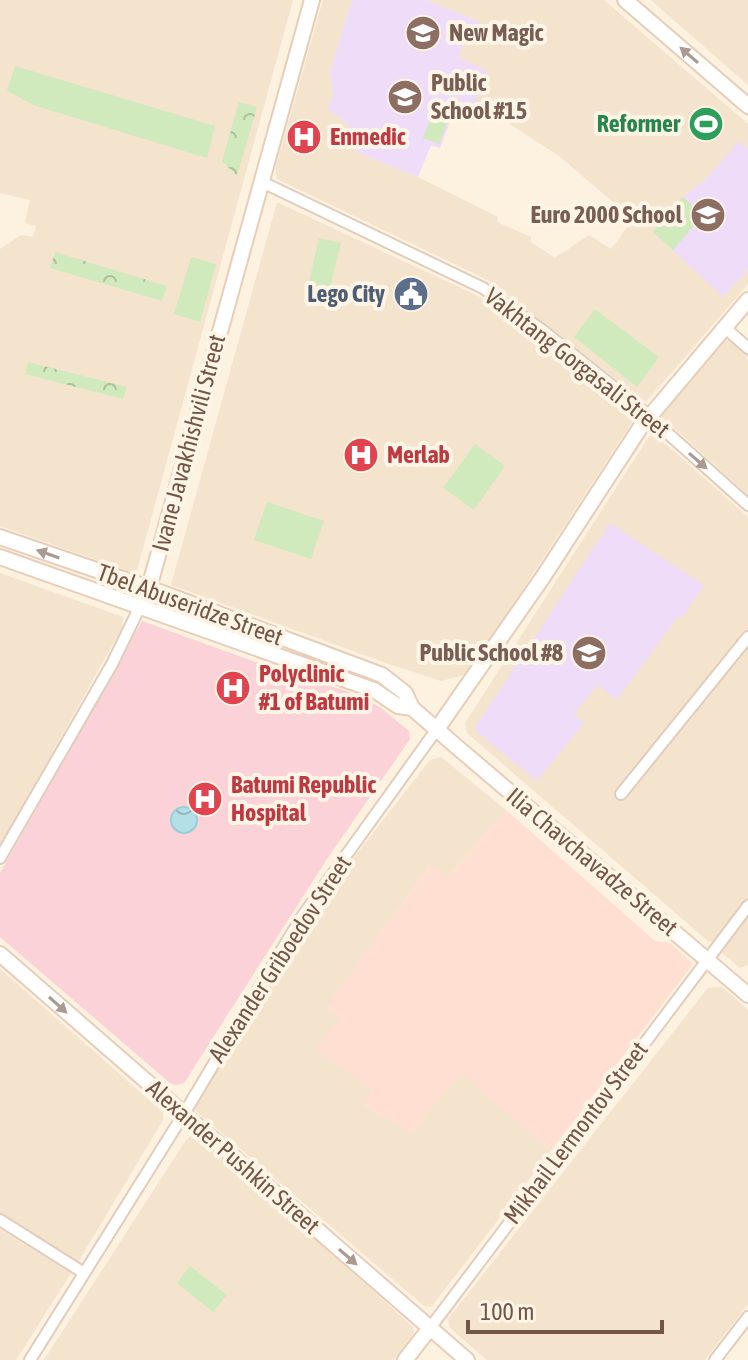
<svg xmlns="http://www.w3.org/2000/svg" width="748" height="1360" font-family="'Asap Condensed',sans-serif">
<defs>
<pattern id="forest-crowns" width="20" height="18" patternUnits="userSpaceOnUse" patternTransform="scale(2)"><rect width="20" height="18" fill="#d0eabd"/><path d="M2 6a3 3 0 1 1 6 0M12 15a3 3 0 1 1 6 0" fill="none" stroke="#adc09b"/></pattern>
<pattern id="water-waves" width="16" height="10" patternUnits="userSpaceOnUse" patternTransform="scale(2)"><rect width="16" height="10" fill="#b3dfe6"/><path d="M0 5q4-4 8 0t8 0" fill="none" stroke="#96b8bc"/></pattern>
</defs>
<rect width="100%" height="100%" fill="#fdf1df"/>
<!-- residential -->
<path fill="#f4e3cd" d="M0,0h293l-157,574 -136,-48v-277l21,-14 12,2 3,-11 -11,-3 5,-23 -30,-7z
M323,0h29l-22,72 3,22 -4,15 16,13 14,16 -2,14 61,25 80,40 -1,5 34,15v5l24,16 34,-23 22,14 22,-30 -74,-63 -68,-44 -17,-6 13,-35 -29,-14 9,-20 14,-15 -55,-22h178l144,124v25l-9,-7 -33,37 -23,18 40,100 25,-27v14l-102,118 -160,-123 -209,-100 -2,-10z
M651,0h97v85l-87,-76z
M277,202l203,95 156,119 -168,258 -27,7 -55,-18 -215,-78z
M729,340l19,16 -2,2 2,2v135l-87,-79 63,-75z
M652,432l96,85v384l-32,41 -8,-1 -241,-208 -2,-10z
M0,573l123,44 -1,11 -122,218z
M441,757l65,53 -59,69 -17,-13 -103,140 14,13 32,72 -8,14 47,27 49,-60 90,79 -120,156 -7,-1 -228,-195 -2,-5 53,-86 98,-151 85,-109z
M748,914v51l-8,3 -18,-15v-6z
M0,969l163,143v8l-86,144 -77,-50z
M722,987l26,23v294l-43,56h-218l-37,-32 -2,-9 260,-331z
M196,1131l217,196 1,6 -20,27h-350l142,-220z
M0,1229l71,44 -55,87h-16z"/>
<!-- commercial -->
<path fill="#fedfd2" d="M506,810l149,131 15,2 23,21 -142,187 -90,-78 -50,60 -47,-29 9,-13 -57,-42 24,-29 -13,-15 104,-140 17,13z"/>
<!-- education -->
<path fill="#eedcf9" d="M352,0h74l55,22 -6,12h-2l-3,5 -3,-1 -9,19 30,14 -14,35 -16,-5 -18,47 -9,-3 -13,32 -61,-25 2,-14 -14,-16 -17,-13 5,-15 -3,-22z
M739,141l9,8v121l-25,27 -70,-65 30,-35 23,-18z
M610,523l94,62 -20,30 -8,4 -59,81 -19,-15 -24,29 10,9 -47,58 -63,-52z"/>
<!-- medical -->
<path fill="#fbd2d7" d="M142,621l144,52 61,18 33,16 29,24 1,8 -83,120 -143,224 -7,2 -7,-2 -170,-146v-64z"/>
<!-- green -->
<path fill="#d0eabd" d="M15,66l200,60 -8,32 -171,-52 -29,-15z
M436,105l16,6 -13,33 -16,-6z
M683,197l20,18 -30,35 -20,-18z
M319,238l22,5 -12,48 -21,-5z
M191,257l25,7 -16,58 -26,-8z
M595,309l64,48 -22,30 -63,-50z
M475,444l30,22 -31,44 -31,-22z
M267,502l57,19 -13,38 -57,-19z
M190,1266l37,29 -14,17 -36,-29z"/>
<!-- forest -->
<path fill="url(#forest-crowns)" d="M239,102l18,5 -20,69 -15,-15z
M55,252l112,34 -5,15 -112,-33z
M28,362l99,25 -4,12 -98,-25z"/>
<!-- water -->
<path fill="url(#water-waves)" stroke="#99cfd8" stroke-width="2" d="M171 820a13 13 0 1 1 26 0a13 13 0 1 1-26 0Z"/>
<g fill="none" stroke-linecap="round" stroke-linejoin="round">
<defs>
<path id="street" d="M262,182l221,106 59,42 93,74 113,101
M724,327l24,21
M621,794l127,-157
M0,858l112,-194 37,-76
M0,1220l84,53
M430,1328l318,-422
M30,1360l155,-248 116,-194 136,-189
M715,1360l33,-43"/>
<path id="secondary" d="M625,0l123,106
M0,537l149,51 233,87 23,18 7,15 45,39 291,248
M0,557l374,133 24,16 14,2
M149,588l163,-588
M437,729l106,-152 97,-149 108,-128
M0,954l467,406
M405,1360l25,-32"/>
</defs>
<!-- street casing -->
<use href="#street" stroke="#e1cdbb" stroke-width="14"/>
<!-- secondary casing -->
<use href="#secondary" stroke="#e6ceb9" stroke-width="18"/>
<!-- street -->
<use href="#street" stroke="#fff" stroke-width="10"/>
<!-- secondary -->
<use href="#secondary" stroke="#fff" stroke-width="14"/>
</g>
<!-- one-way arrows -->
<defs><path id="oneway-solid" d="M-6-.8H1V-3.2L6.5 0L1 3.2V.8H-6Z" transform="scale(2)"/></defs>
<g fill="#ab9a90">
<use href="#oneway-solid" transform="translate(689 55) rotate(-139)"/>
<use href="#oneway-solid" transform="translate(698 461) rotate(41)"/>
<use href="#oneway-solid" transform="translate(48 554) rotate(-161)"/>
<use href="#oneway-solid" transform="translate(58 1005) rotate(42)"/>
<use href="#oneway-solid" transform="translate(348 1257) rotate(41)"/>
</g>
<!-- icons -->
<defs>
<symbol id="university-disc" viewBox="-11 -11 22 22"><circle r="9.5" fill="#8d6e63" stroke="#fff5e6"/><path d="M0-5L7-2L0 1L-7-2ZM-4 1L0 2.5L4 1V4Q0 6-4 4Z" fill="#fff"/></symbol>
<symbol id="school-disc" viewBox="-11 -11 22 22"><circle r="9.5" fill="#8d6e63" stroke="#fff5e6"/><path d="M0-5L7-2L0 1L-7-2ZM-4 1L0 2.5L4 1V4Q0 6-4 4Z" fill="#fff"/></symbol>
<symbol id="stadium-disc" viewBox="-11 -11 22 22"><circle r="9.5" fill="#2e9e5b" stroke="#fff5e6"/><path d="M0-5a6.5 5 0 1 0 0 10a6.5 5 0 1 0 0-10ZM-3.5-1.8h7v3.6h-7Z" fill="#fff"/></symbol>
<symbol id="hospital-disc" viewBox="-11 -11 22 22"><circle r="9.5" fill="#e0444e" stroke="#fff5e6"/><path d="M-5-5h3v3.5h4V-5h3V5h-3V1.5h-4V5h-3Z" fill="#fff"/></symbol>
<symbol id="civic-disc" viewBox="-11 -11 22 22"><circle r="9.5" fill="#5c6f8a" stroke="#fff5e6"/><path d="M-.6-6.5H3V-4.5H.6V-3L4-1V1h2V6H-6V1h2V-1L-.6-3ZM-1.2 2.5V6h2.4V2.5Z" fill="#fff"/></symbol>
</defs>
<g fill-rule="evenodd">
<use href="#university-disc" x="403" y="13" width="40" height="40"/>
<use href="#school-disc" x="385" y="77" width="40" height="40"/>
<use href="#stadium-disc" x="686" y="104" width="40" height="40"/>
<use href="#hospital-disc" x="284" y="117" width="40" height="40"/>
<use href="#school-disc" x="688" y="195" width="40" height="40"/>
<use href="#civic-disc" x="391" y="274" width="40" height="40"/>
<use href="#hospital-disc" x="341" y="435" width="40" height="40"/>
<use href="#school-disc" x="569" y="633" width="40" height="40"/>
<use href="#hospital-disc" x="213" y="668" width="40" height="40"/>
<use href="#hospital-disc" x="185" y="779" width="40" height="40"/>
</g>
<g text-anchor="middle" stroke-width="8" stroke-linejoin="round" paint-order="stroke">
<!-- education labels -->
<g font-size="24" font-weight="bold" fill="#785e54" stroke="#fff5e6" text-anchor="start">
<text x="449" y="41">New Magic</text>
<text x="431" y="91">Public<tspan x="431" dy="28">School #15</tspan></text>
<text x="682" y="223" text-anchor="end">Euro 2000 School</text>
<text x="563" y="661" text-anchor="end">Public School #8</text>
</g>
<!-- leisure labels -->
<g font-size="24" font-weight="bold" fill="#27864d" stroke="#fff5e6" text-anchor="end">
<text x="680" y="132">Reformer</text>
</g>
<!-- health labels -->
<g font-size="24" font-weight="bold" fill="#be3a42" stroke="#fff5e6" text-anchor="start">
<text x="330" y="145">Enmedic</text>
<text x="387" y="463">Merlab</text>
<text x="259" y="682">Polyclinic<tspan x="259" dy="28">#1 of Batumi</tspan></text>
<text x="231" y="793">Batumi Republic<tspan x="231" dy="28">Hospital</tspan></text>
</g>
<!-- service labels -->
<g font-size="24" font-weight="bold" fill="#4e5e75" stroke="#fff5e6" text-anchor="end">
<text x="385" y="302">Lego City</text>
</g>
<!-- street labels -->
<g font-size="24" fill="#735646" stroke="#fff5e6">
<text transform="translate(577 363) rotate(38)" y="8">Vakhtang Gorgasali Street</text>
<text transform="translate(189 443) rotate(-75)" y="8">Ivane Javakhishvili Street</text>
<text transform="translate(190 605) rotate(20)" y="8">Tbel Abuseridze Street</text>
<text transform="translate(592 862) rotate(40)" y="8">Ilia Chavchavadze Street</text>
<text transform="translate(280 959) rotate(-57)" y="8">Alexander Griboedov Street</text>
<text transform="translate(576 1133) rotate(-53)" y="8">Mikhail Lermontov Street</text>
<text transform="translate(233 1157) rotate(41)" y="8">Alexander Pushkin Street</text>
</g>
</g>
<!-- scale -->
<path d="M468 1320v12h194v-12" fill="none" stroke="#735646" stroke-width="4"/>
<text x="480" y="1320" font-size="24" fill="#735646" stroke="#fff5e6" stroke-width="6" paint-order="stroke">100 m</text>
</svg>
